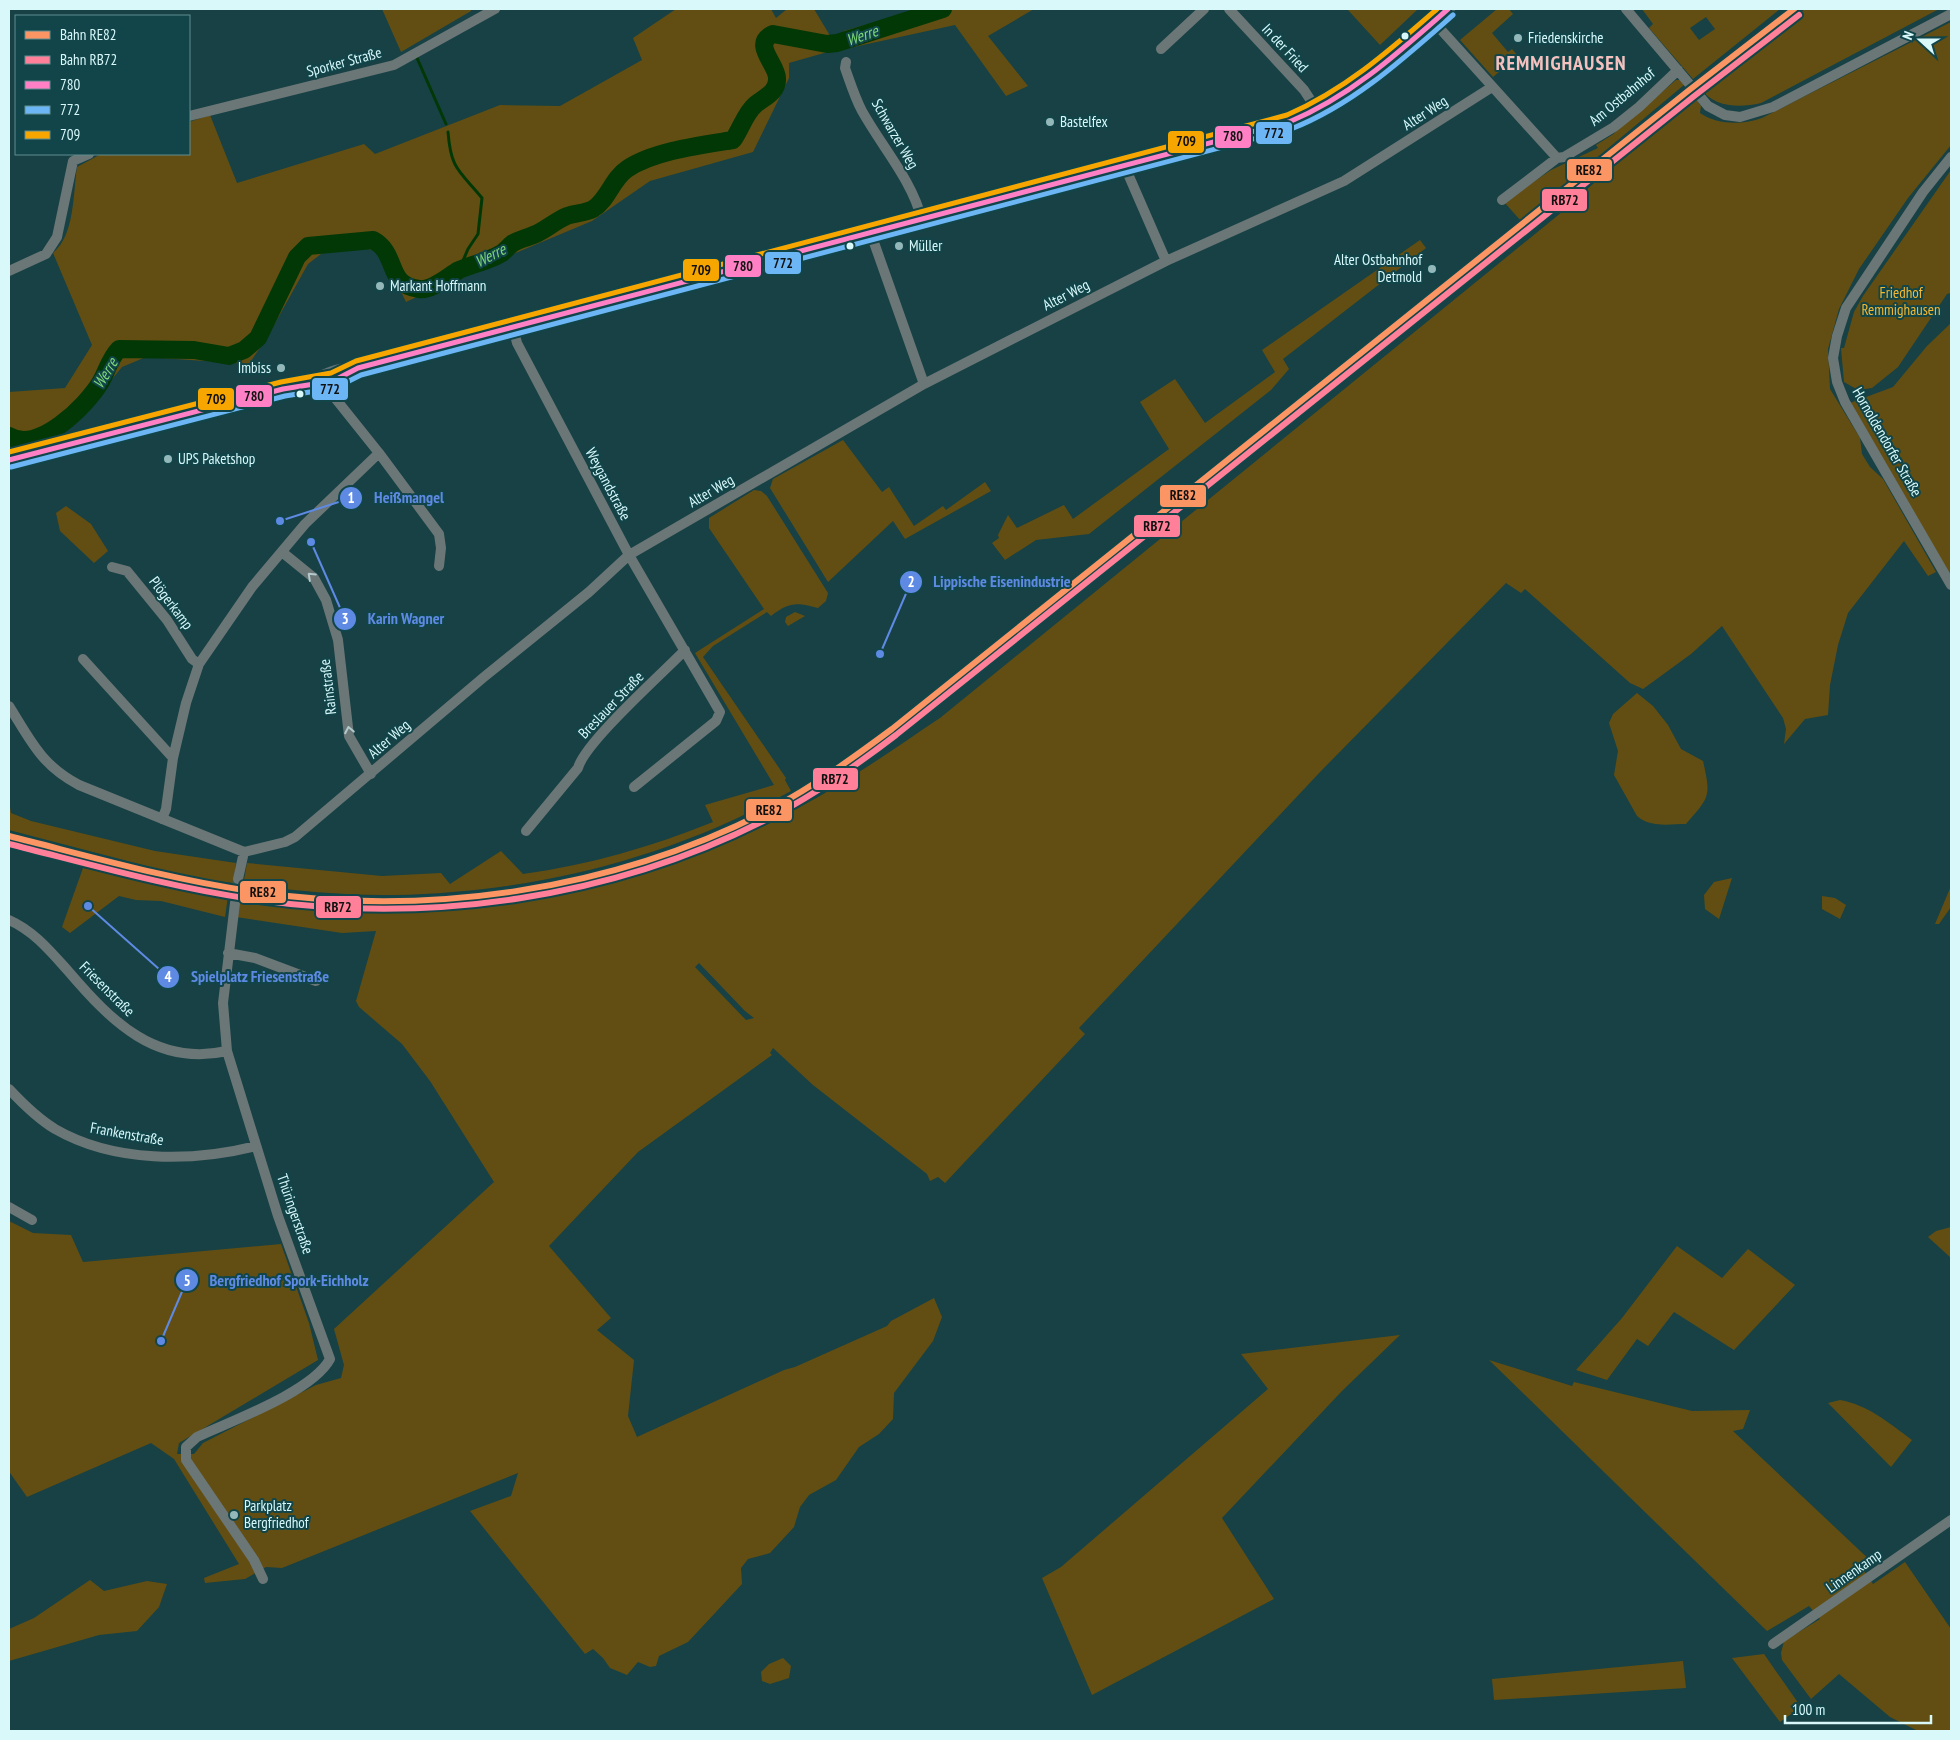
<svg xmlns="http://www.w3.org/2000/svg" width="1960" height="1740" font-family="'PT Sans Narrow',sans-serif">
<rect width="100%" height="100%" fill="#174144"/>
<!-- green -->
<path fill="#624e12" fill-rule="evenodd" d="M382,9h89v2l-70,41z
M676,9h95l5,9 11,-9h27l24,40 -49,14v15l-36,74 -103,29 -58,40 -129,54 -4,-9 2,10 -55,26 -13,-27 -16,-24 -28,-6 -28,9 -13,10 -39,70 -20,30 -103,-7 -24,10 -20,24 -46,45 -47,12v-56l56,-4 27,-43 -39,-92c22,-18 20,-60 24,-86l24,-13h88v-32l21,-7 27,68 127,-39 11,10 125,-49 60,1 82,-46 -9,-22z
M920,9h114l-46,27 40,50 -22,10 -51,-71 -106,23 -5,-17z
M1350,9h68l-38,36 -32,-35z
M1497,9h12l4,5 -21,19 16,19 4,-3 6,7 -25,21 -33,-37z
M1642,9h138l-87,70 -44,-51 4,-4zM1706,17l9,12 -16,11 -9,-12z
M1805,9h134l-178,94c-22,5 -46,5 -61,-15z
M1951,22v123l-43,53 -49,71 -20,40 -11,40 2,40 30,49 2,16 8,13 13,12 53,93 -8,4 -24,-35 -56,72 -10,32 -8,40 -2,30 -23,4 -21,25 2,-15 -3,-11 -61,-92 -31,28 -48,35 -13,-6 -105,-94 -4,4 -15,-10 -185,188 -242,257 6,6 -140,149 -7,-6 -8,4 -3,-7 -114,-89 -40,-37 -3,5 2,2 -134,97 -89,94 62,72 -14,12 37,30 -6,56 9,21 147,-67 11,-3 92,-41 4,-5 43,-23 8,19 -9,24 -39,52 -1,26 -14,15 -20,13 -23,33 -27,15 -9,12 -6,20 -24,26 -22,6 -7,9 1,16 -54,58 -29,14 -3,10 -6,1 -12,-5 -11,13 -17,-7 -7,-10 -10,-9 -8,5 -115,-143 41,-15 7,-23 -236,95 -16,-1 -21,12 -40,4 -1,-5 35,-14 -65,-105 -23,-16 -124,54 -17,-24 -1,2v-254l24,12 38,2 12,27 198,-18 28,79 9,37 -139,83 -2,11h17l9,-11 113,-58 25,-7 3,-13 -10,-36 160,-147 -64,-101 -28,-37 -43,-37 -3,-6 20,-70 -34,2 -106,-16 4,-19c67,8 139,17 207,12 61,-5 122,-21 180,-39 59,-17 119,-36 173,-64 49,-26 95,-59 140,-89l622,-506 130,-118 9,12 -1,7c17,12 43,12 62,5zM699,963l46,48 9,7 -8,2 -51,-53z
M1676,80h4l4,5 -163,136 -17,-19 47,-32 47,-22 -2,-3 16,-10z
M1951,170v123l-4,1 -49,73 -26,21 -14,2 -14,-8 -3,-34h3l10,-36 9,-16z
M1420,240l6,8 -143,111 6,10 -18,21 -182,144 -53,6 -31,20 -13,-17 7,-5 -1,-3 10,-20 9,13 47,-23 9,14 96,-70 -29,-47 35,-23 30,44 70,-51 -13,-22z
M1951,323v253l-101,-173 43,-16 34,-41z
M843,440l39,52 7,-5 25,39 29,-20 3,4 39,-28 6,9 -86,48 -12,-18 -65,61 -58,-94 3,-9z
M754,490l7,1 6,5 61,97 -2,8 -8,7c-22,-6 -29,-6 -47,8l-4,-4 -54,34 -10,11 83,121 -1,2 6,11c-124,68 -255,101 -397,104 -51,1 -101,-5 -151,-10l4,-22 135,13 59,-3 9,11 51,-33 22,23c66,-9 128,-27 190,-52l-8,-17 69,-20 -79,-132 69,-44 -55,-81v-10z
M66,506l25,18 17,27 -14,12 -34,-32 -4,-18z
M795,612l10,4 -17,10 -3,-4 1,-5z
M1637,693l16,13 15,19 13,24 22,12c8,35 7,36 -17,63 -17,0 -35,4 -49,-8l-23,-41 4,-24 -9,-28 4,-9z
M9,801l2,12 20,8 124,30 81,12 -3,20 -41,-5 -183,-48z
M83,868l145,28 -3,21 -64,-16 -25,-1 -17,-4 -49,37 -8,-6z
M1732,878l-13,41 -14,-10 -1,-14 10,-13z
M1951,886v21l-12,17h-4z
M1822,896l13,2 11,7 -6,14 -18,-10z
M1951,1227v31l-23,-21 8,-6z
M1677,1246l45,32 26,-29 47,36 -61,65 -60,-38 -26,34 -11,-7 -30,41 -31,-10 46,-52z
M1400,1335l-58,56 -120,127 52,81 -182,96 -50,-117 19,-11 207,-178 -27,-35z
M1489,1360l83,26 2,-4 118,29 58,-1 -7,19 -10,2 141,133 -10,7 9,13 32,-22 46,67v102h-33l-28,-14 -51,-43 -28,25 -29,-39 -1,-7 3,-12 36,-22 -11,-13 -42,25z
M1840,1400c28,5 49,23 72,40l-21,27 -63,-64z
M90,1580l14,11 43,-10 20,3 -8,23 -22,24 -38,4 -90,26v-32l25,-11z
M1764,1654l37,53 -21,15 -48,-64z
M783,1658l8,8 -2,12 -19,6 -8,-3 -1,-9 8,-8z
M1683,1661l3,27 -192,12 -2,-21z"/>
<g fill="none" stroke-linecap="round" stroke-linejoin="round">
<!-- stream -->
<path stroke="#023806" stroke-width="3" d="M417,58l29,66
M448,132c3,38 11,38 34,66l-4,36 -10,15 -9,21"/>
<!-- river -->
<path stroke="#023806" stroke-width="18" d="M9,436c29,18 77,-30 91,-53 7,-11 9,-24 19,-34l75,1 35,6 15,-6 14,-12 39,-81 11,-11 65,-6c26,14 12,45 46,49 13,2 29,-13 40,-19 14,-6 30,-9 43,-17 4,-3 7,-7 11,-10 7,-4 17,-6 25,-10 10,-5 19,-13 29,-17 8,-3 19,-3 26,-7 15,-9 19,-30 34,-40 26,-18 75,-24 106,-29 8,-11 12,-27 23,-36 9,-7 22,-12 21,-26 0,-14 -26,-34 -4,-44l54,10 10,-1 106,-34"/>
<!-- minor-tunnel -->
<path stroke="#345c5f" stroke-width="10" stroke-dasharray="10 5" stroke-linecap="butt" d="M235,903l3,-24"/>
<!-- minor -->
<path stroke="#6b7677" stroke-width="10" d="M1229,9l75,81 13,20
M1626,9l82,97 17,9 15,2 33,-10 178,-93
M1434,22l123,136 -55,42
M1161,49l43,-40
M846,62l-1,6c5,14 10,30 17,43 20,36 50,69 60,109
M189,116l205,-51 101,-56
M1951,157l-28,35 -77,116 -9,28 -4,22 4,24 8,20 106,183
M1557,158l7,-1 50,-30 25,-20 39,-37
M1125,167l41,94
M871,234l53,150
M9,271l37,-17 11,-17 16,-76 16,-7
M513,327l4,16 112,212 91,157 -4,9 -82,66
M379,453l60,81 2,14 -2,18
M282,552l32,26 12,22 12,40 11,96 22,38
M112,567l15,4 40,49 25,39 7,5
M83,659l90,99
M9,706c22,35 32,59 70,79l165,67 41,-10 10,-5 189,-160 105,-85 40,-37 295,-171 242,-123 178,-80 148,-94
M162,819l4,-10 7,-51 13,-55 13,-39 53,-77 53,-63 74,-71 -48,-60 -5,-19
M526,831l52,-63c7,-26 85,-95 107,-118
M238,879l6,-27
M235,903l-12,100 4,48 51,165 52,143c-18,33 -99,62 -133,78l-11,10v13l68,100 9,19
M9,920c25,11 42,32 60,52 42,49 87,95 158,79
M228,953l27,5 61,23
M9,1089c14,15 28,29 46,40 59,34 137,33 201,17
M9,1207l23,13
M1773,1644l178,-124"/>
<!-- major -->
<path stroke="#627477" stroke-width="14" d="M315,382c14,-10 27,-12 44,-14 15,-2 31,-8 46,-11l884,-235c63,-23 109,-69 159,-113
M9,460l274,-71 40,-7"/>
<defs>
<path id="bus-1" d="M9,460l274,-71 50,-8 25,-13 931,-246c62,-26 109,-69 159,-113"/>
<path id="bus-2" d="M11,467l274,-71 50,-8 26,-13 930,-246c63,-25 112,-70 162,-114"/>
<path id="bus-3" d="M9,452l272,-70 50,-9 25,-12 931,-246c58,-25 103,-65 150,-106"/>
</defs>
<!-- bus-1 casing -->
<use href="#bus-1" stroke="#114549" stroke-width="9"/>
<!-- bus-2 casing -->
<use href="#bus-2" stroke="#114549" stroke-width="9"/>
<!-- bus-3 casing -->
<use href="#bus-3" stroke="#114549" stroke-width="9"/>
<!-- bus-1 -->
<use href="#bus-1" stroke="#ff80c5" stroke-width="5"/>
<!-- bus-2 -->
<use href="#bus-2" stroke="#6db6f5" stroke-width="5"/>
<!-- bus-3 -->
<use href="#bus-3" stroke="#f7a600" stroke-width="5"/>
<defs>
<path id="rail-1" d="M9,836c80,20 159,43 241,55 176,27 363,0 521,-82 43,-23 82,-51 121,-80l796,-638 106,-82"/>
<path id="rail-2" d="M9,844c80,20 160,43 242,55 178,26 364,0 524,-84 43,-22 83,-51 121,-80l797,-638 106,-82"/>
</defs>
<!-- rail-1 casing -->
<use href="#rail-1" stroke="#114549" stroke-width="10"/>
<!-- rail-2 casing -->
<use href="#rail-2" stroke="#114549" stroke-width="10"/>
<!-- rail-1 -->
<use href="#rail-1" stroke="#fb9564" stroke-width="6"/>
<!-- rail-2 -->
<use href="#rail-2" stroke="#ff8098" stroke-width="6"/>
</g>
<!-- one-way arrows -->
<defs><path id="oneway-chevron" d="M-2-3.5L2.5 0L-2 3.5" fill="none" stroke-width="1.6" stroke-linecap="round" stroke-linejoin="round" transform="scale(1.25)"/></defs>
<g stroke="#b2cacc">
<use href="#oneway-chevron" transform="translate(311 576) rotate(-137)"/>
<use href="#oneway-chevron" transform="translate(349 730) rotate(-101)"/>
</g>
<!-- markers -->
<g fill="#d8f8fa" stroke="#114549" stroke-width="2">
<circle cx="1405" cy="36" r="4.5"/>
<circle cx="850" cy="246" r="4.5"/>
<circle cx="300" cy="394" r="4.5"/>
</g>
<g fill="#94b8ba" stroke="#114549" stroke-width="2">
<circle cx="1518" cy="38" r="5"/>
<circle cx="1050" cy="122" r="5"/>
<circle cx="899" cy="246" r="5"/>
<circle cx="1432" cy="269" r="5"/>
<circle cx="380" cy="286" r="5"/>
<circle cx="281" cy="368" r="5"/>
<circle cx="168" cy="459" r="5"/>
<circle cx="234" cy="1515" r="5"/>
</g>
<g text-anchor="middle" stroke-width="4" stroke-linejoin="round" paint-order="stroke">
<!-- poi labels -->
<g font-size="15" fill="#d8f8fa" stroke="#114549" text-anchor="start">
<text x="1528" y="43">Friedenskirche</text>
<text x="1060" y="127">Bastelfex</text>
<text x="909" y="251">Müller</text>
<text x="1422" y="265" text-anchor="end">Alter Ostbahnhof<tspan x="1422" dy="17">Detmold</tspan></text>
<text x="390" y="291">Markant Hoffmann</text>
<text x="271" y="373" text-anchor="end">Imbiss</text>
<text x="178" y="464">UPS Paketshop</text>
<text x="244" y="1511">Parkplatz<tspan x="244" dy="17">Bergfriedhof</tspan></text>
</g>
<!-- street labels -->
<g font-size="15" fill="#d8f8fa" stroke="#114549">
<text transform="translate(1285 48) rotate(47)" y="5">In der Fried</text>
<text transform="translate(344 62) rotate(-15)" y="5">Sporker Straße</text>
<text transform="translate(1622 97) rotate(-40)" y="5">Am Ostbahnhof</text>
<text transform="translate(1425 113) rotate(-33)" y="5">Alter Weg</text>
<text transform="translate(895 134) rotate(60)" y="5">Schwarzer Weg</text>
<text transform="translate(1066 295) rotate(-27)" y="5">Alter Weg</text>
<text transform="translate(1887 442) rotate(60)" y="5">Hornoldendorfer Straße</text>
<text transform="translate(608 484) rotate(62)" y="5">Weygandstraße</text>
<text transform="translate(711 491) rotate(-30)" y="5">Alter Weg</text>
<text transform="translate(171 603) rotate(53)" y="5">Plögerkamp</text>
<text transform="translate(328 687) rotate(-97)" y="5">Rainstraße</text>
<text transform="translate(611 705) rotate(-46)" y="5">Breslauer Straße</text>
<text transform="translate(389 739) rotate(-41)" y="5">Alter Weg</text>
<text transform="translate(107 989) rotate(45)" y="5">Friesenstraße</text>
<text transform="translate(127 1134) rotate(10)" y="5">Frankenstraße</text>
<text transform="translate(295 1214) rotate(71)" y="5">Thüringerstraße</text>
<text transform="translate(1854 1571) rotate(-35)" y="5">Linnenkamp</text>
</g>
<!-- park labels -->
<g font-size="15" fill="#f5b831" stroke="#114549">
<text x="1901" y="298">Friedhof<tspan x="1901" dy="17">Remmighausen</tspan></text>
</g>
<!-- water labels -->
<g font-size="16" font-style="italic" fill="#7fd777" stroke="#114549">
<text transform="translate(862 35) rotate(-19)" y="6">Werre</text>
<text transform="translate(490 255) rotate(-27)" y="6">Werre</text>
<text transform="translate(105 373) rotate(-59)" y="6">Werre</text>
</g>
<!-- district labels -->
<g font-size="20" font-weight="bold" letter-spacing="1" fill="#f5c1be" stroke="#114549">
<text x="1561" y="70">REMMIGHAUSEN</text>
</g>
</g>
<!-- callouts -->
<path fill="none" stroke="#5e8ae4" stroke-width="2" d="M280 521L351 498M880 654L911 582M311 542L345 619M88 906L168 977M161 1341L187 1280"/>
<g fill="#5e8ae4" stroke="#114549" stroke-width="2">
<circle cx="280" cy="521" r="5"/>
<circle cx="880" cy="654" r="5"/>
<circle cx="311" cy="542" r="5"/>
<circle cx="88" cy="906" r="5"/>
<circle cx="161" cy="1341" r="5"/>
<circle cx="351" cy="498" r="12"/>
<circle cx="911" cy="582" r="12"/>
<circle cx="345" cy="619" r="12"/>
<circle cx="168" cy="977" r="12"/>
<circle cx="187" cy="1280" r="12"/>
</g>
<g font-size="15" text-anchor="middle" font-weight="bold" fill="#fff">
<text x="351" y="503">1</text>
<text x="911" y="587">2</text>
<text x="345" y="624">3</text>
<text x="168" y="982">4</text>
<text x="187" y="1286">5</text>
</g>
<g font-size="16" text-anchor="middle" font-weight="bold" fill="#5e8ae4" stroke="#114549" stroke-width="4" stroke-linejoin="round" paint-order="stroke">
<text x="409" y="503">Heißmangel</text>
<text x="1002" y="587">Lippische Eisenindustrie</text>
<text x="406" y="624">Karin Wagner</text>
<text x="260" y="982">Spielplatz Friesenstraße</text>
<text x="289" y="1286">Bergfriedhof Spork-Eichholz</text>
</g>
<g stroke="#114549" stroke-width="2">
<rect x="1255" y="121" width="38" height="24" rx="5" fill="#6db6f5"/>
<rect x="1214" y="125" width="38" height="24" rx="5" fill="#ff80c5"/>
<rect x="1167" y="130" width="38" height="24" rx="5" fill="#f7a600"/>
<rect x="1566" y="158" width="47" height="24" rx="5" fill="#fb9564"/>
<rect x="1541" y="188" width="47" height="24" rx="5" fill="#ff8098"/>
<rect x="764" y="251" width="38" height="24" rx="5" fill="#6db6f5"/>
<rect x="724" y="254" width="38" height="24" rx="5" fill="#ff80c5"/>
<rect x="682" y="258" width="38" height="24" rx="5" fill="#f7a600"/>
<rect x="311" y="377" width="38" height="24" rx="5" fill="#6db6f5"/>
<rect x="235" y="384" width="38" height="24" rx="5" fill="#ff80c5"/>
<rect x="197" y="387" width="38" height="24" rx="5" fill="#f7a600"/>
<rect x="1159" y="484" width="48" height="24" rx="5" fill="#fb9564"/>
<rect x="1133" y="514" width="48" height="24" rx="5" fill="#ff8098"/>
<rect x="812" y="767" width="47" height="24" rx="5" fill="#ff8098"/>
<rect x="745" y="798" width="48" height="24" rx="5" fill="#fb9564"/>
<rect x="239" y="880" width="48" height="24" rx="5" fill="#fb9564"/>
<rect x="315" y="895" width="47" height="24" rx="5" fill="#ff8098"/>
</g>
<g font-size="14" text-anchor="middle" font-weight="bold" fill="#111">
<text x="1274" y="138">772</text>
<text x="1233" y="141">780</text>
<text x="1186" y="146">709</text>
<text x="1589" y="175">RE82</text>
<text x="1565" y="205">RB72</text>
<text x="783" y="268">772</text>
<text x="743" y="271">780</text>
<text x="701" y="275">709</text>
<text x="330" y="394">772</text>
<text x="254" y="401">780</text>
<text x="216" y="404">709</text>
<text x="1183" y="500">RE82</text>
<text x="1157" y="531">RB72</text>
<text x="835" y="784">RB72</text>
<text x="769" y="815">RE82</text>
<text x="263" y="897">RE82</text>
<text x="338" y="912">RB72</text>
</g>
<!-- border -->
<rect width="1960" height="1740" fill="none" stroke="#d8f8fa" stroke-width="20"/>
<!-- legend -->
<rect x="15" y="15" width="175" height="140" fill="#114549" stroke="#618d90"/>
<rect x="25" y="31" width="25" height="8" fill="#fb9564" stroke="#618d90"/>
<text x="60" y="40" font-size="15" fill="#d8f8fa">Bahn RE82</text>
<rect x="25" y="56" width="25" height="8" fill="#ff8098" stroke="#618d90"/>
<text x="60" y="65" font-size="15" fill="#d8f8fa">Bahn RB72</text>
<rect x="25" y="81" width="25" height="8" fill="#ff80c5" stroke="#618d90"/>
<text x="60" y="90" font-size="15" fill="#d8f8fa">780</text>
<rect x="25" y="106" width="25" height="8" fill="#6db6f5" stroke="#618d90"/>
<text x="60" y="115" font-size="15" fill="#d8f8fa">772</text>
<rect x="25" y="131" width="25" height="8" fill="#f7a600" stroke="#618d90"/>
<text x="60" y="140" font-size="15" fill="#d8f8fa">709</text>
<!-- north arrow -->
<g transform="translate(1920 40) rotate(291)" stroke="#114549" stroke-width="4" paint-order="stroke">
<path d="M0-4L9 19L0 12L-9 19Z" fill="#d8f8fa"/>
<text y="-8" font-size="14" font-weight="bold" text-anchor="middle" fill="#d8f8fa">N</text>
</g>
<!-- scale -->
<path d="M1785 1715v8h146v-8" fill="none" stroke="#d8f8fa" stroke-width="2.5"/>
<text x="1792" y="1715" font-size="15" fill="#d8f8fa" stroke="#114549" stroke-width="4" paint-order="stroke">100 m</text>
</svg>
